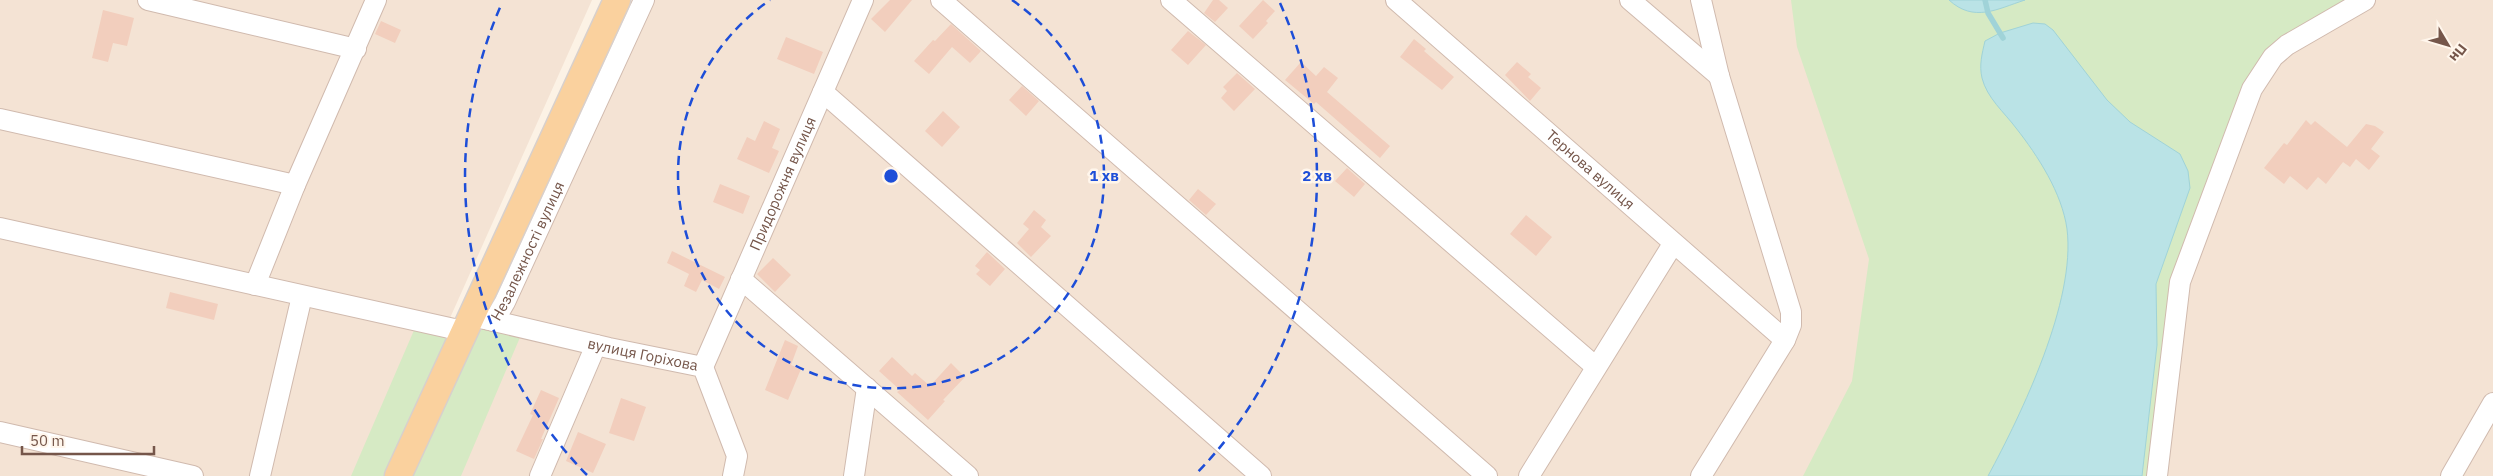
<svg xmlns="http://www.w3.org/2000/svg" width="2493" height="476" font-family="'IBM Plex Sans',sans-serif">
<rect width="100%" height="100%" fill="#fcf2e5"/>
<!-- residential -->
<path fill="#f4e3d4" d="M0,0h592l-146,327 48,-6 150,-321h1849v476h-2493z"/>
<!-- green -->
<path fill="#d6eac4" d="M1791,0h574l-92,57 -87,206 -29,213h-354l49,-95 17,-122 -72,-212z
M471,315l53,13 -63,148h-110l67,-155 45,10z"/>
<!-- water -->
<path fill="#bae3e6" stroke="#a0d3d8" d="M1949,0h76c-28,9 -51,23 -76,0z
M2033,23l12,1 8,6 54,70 23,22 50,32 8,17 2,17 -34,96 1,61 -15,131h-154c34,-63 88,-175 79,-247 -5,-36 -29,-73 -51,-101 -12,-16 -29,-30 -34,-50 -3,-13 0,-24 3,-37l15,-8z"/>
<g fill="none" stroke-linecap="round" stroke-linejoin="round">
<!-- stream -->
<path stroke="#a0d3d8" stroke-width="5.5" d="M1985,0l3,13 15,25"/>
</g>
<!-- building -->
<path fill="#f2cebd" d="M890,0h22l-27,32 -14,-13z
M1213,0h6l9,8 -13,14 -11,-9z
M1263,0l12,11 -9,10 2,2 -15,16 -14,-13z
M103,10l31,8 -7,28 -14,-3 -5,19 -16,-4z
M381,21l20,9 -6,13 -20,-9z
M951,24l30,27 -11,12 -18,-16 -23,27 -15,-13 19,-21 2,1z
M1188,31l18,14 -18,20 -17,-15z
M786,37l37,15 -9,22 -37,-15z
M1414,39l12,10 -2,2 30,26 -12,13 -42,-33z
M1301,62l15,14 8,-9 14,11 -11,14 63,54 -10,12 -64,-56 -2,2 -29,-24z
M1517,62l14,12 -3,3 13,11 -11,13 -25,-26z
M1237,73l18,16 -21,22 -13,-13 6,-7 -4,-4z
M1022,86l17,15 -13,15 -17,-16z
M943,111l17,16 -18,20 -17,-16z
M2306,120l5,5 4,-4 32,26 19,-23 9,2 9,6 -13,17 9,7 -11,14 -13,-11 -6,8 -7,-5 -17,22 -8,-7 -11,13 -17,-14 -6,8 -20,-16 20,-25 3,2z
M764,121l16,8 -8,19 7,3 -10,22 -32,-14 10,-22 8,4z
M1347,168l18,16 -11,13 -19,-16z
M720,184l30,12 -7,18 -30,-12z
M1198,189l18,15 -10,11 -17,-15z
M1034,210l12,10 -5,7 10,9 -20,21 -14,-14 12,-14 -6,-5z
M1526,215l26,22 -16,19 -26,-22z
M672,251l53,26 -6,12 -17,-9 -6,12 -12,-6 5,-12 -22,-11z
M987,252l18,17 -15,17 -14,-12 4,-4 -5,-4z
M773,258l18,17 -16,17 -18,-18z
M170,292l48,12 -4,16 -48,-12z
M785,340l13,6 -7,19 10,4 -13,31 -23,-10z
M892,357l20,19 3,-3 15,13 21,-23 14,14 -22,23 2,1 -17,19 -31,-28 3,-2 -21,-19z
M541,390l18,8 -18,41h2l-9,20 -18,-8 17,-36 -3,-1z
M621,398l25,9 -12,34 -25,-8z
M578,432l28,12 -13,29 -27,-12z"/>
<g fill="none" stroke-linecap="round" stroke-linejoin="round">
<defs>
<g id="minor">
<path d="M148,0l208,49"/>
<path d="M941,0l546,476"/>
<path d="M1171,0l425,367"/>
<path id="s1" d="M1396,0l389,340"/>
<path d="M1630,0l89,76"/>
<path d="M823,92l438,384"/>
<path d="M0,119l295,66"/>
<path d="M0,228l463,103"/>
<path d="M741,279l227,197"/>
<path d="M255,285l40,-100 81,-185"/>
<path id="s2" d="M481,318l128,30 94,19 34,89 -4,20"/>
<path id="s3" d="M465,326l6,-11 23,6 11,-19 139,-302"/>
<path id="s4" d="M703,367l160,-367"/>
<path d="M0,432l193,44"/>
<path d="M260,476l42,-180"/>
<path d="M540,476l56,-131"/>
<path d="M854,476l13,-88"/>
<path d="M1529,476l144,-232"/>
<path d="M1701,476l84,-136 6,-15v-13l-72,-236 -18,-76"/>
<path d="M2157,476l23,-194 72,-193 21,-32 14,-12 78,-45"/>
<path d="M2451,476l42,-73"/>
</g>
<path id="major" d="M398,476l219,-476"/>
</defs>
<!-- minor casing -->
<use href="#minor" stroke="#d0baae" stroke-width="22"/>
<!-- major casing -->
<use href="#major" stroke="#d8d0cc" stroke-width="29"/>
<!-- minor -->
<use href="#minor" stroke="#fff" stroke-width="20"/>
<!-- major -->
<use href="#major" stroke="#fad19e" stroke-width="26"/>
</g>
<!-- distance rings -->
<g fill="none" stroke="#1d4ed8" stroke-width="2.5" stroke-dasharray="9 6">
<path d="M1012 0A213 213 0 1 1 770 0"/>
<path d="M587 475A426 426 0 0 1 502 3M1280 3A426 426 0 0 1 1195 475"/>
</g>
<g text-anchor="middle" stroke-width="5" stroke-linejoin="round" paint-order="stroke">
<!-- street labels -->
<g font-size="15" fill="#75564a" stroke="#fff6ec">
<text dy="5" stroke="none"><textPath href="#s1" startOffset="258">Тернова вулиця</textPath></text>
<text dy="5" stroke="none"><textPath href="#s4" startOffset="200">Придорожня вулиця</textPath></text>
<text dy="5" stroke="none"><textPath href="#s3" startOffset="114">Незалежності вулиця</textPath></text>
<text dy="5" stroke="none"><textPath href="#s2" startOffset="166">вулиця Горіхова</textPath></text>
</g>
</g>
<circle cx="891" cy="176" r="8" fill="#1d4ed8" stroke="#fff6ec" stroke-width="2.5"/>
<g font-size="15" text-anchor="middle" font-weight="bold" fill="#1d4ed8" stroke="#fff6ec" stroke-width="5" stroke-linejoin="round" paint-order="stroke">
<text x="1104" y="181">1 хв</text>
<text x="1317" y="181">2 хв</text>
</g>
<!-- north arrow -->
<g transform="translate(2448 45) rotate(128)" stroke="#fff6ec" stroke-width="4" paint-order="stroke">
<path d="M0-4L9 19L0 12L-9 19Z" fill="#75564a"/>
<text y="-8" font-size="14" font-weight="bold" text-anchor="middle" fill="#75564a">Пн</text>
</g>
<!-- scale -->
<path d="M22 446v8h132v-8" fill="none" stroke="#75564a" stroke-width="2.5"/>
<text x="30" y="446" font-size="15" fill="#75564a" stroke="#fff6ec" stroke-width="4" paint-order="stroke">50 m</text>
</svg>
